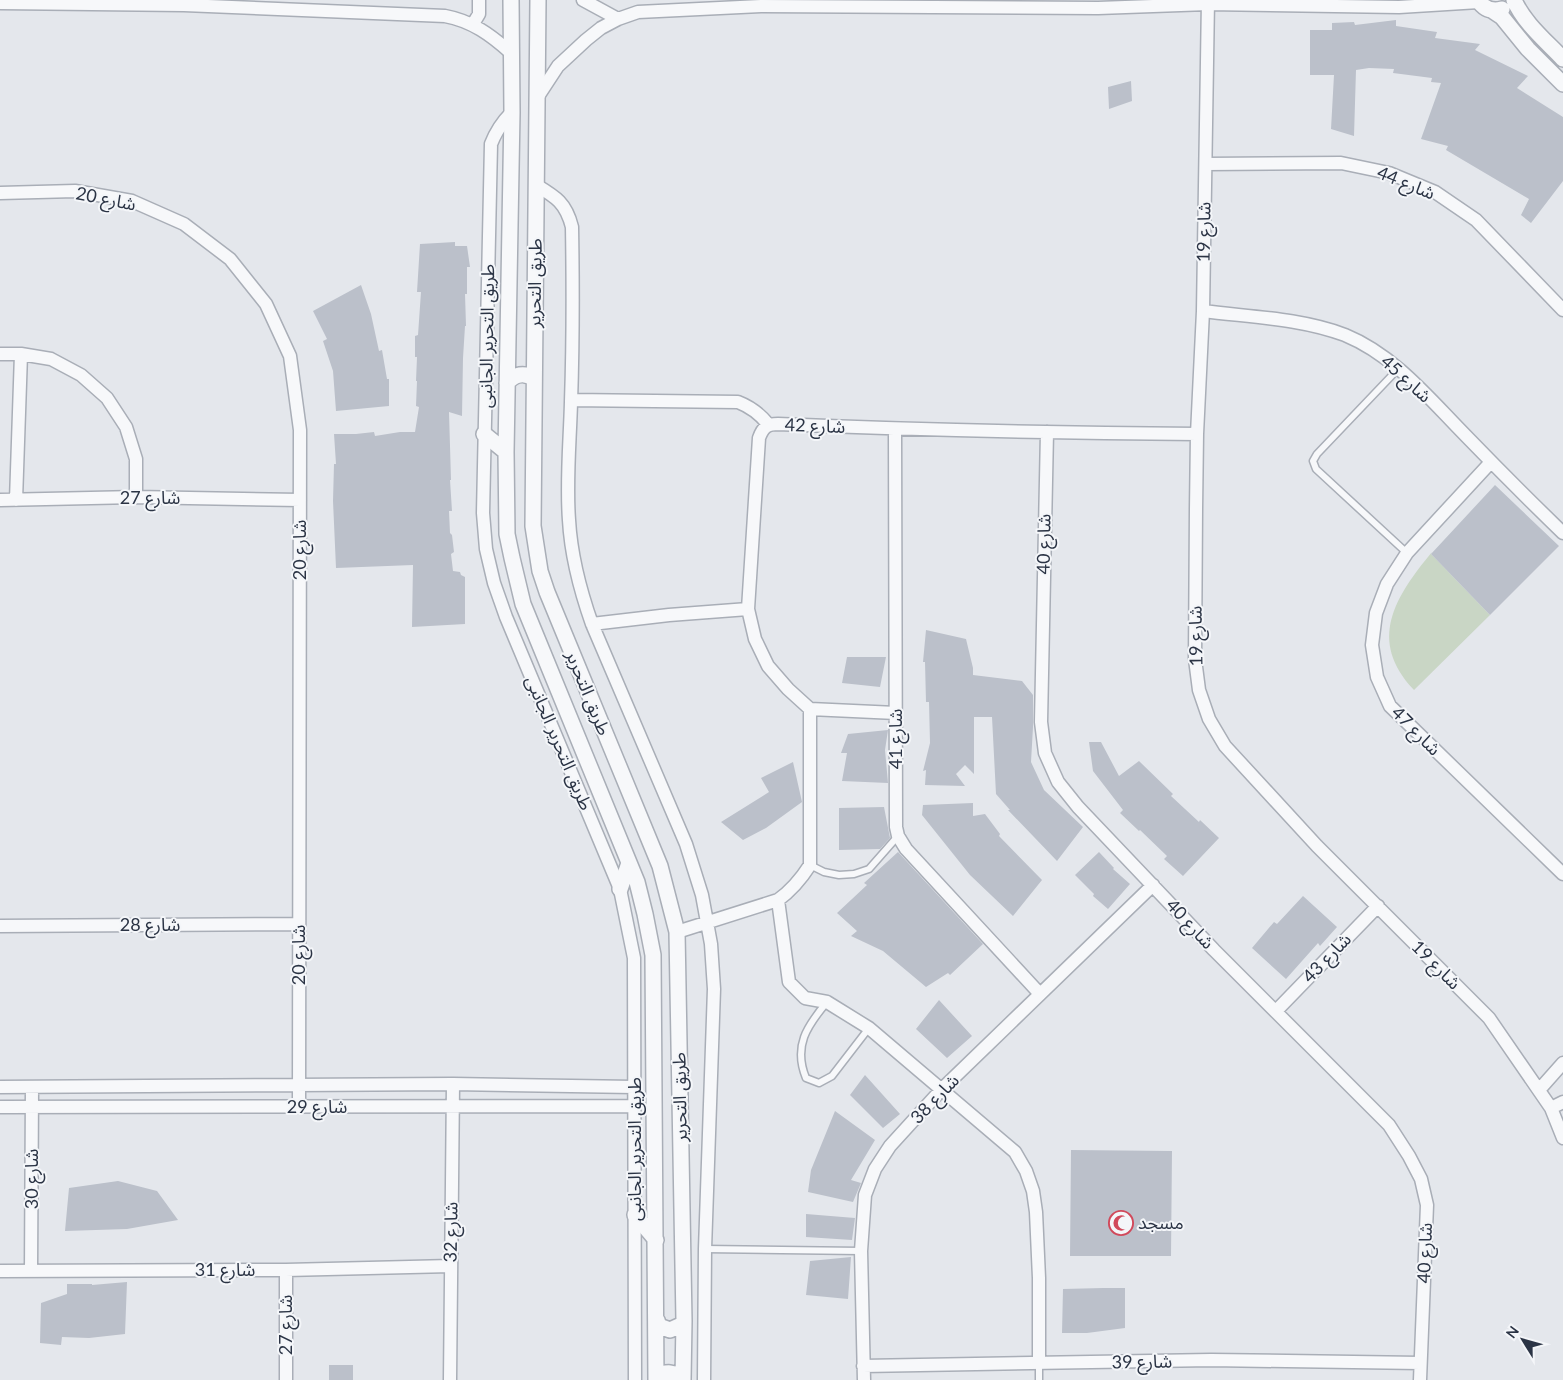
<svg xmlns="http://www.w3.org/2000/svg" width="1563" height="1380" font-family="Lato,'Noto Sans Arabic',sans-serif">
<rect width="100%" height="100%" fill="#e4e7ec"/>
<!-- green -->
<path fill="#c9d6c5" d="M1432,552l-1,2 59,61 -76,75c-47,-50 -19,-93 18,-138z"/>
<!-- building -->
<path fill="#bbc0ca" d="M1396,20v6l41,6 -2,6 45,6 -5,6 53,26 -11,12 46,29v64l-32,42 -10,-8 8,-16 -83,-49 2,-4 -27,-7 20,-56 -10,-1 1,-4 -39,-5 1,-4 -25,-1 -13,2 -2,66 -23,-7 3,-54h-24v-45h22v-7l22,-1 1,3z
M1131,81l1,20 -23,8 -1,-22z
M455,242v4h12l3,21h-3v27h-2l1,32h-1l-2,32 -1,58 -13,-4 2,68h-1l2,31h-3l1,22 2,2 2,17 -3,2 2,17 7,1 1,3 4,2v47l-53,3 1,-62 -77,3 -3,-67 1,-37h2l-2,-30h22l18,-2 1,4 25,-4h15l4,-25 -3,-1 1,-25h-1l1,-24h-2v-21l3,-1 3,-43h-4l3,-48z
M361,285l10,29 8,37 3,-1 5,29h2v27l-53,5 -3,-40 -10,-30 4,-2 -14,-28z
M1495,485l64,61 -69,69 -59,-61z
M926,630l40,9 7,29v7l49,6 11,14v32l-2,35 13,28 39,37 -26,34 -49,-51h2l-14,-16 -4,-77h-18v57l-9,-9 -9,9 9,12 -40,-1 1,-15 -3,1 7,-28 -1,-41h-3l-1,-40h-2z
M847,657h39l-6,30 -38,-4z
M888,730l-3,20 3,33 -46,-2 5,-28h-6l7,-19z
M1089,742h12l18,34 20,-15 34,33 -2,2 28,26 1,-2 19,18 -36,38 -19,-17 3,-3 -27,-26 -1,1 -19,-18 3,-3 -30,-39z
M793,762l9,40 -36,26 -23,12 -22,-18 48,-30 -8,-14z
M973,803v13l12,-2 15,20 -1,2 43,44 -29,36 -43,-41 -48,-60 1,-10z
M884,807l6,31 -10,11 -41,1v-42z
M898,852l85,92 -33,31 -2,-2 -22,14 -43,-36 -32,-15 6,-5 -20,-18 30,-28 -3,-2z
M1099,852l15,16 -1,1 17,15 -22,25 -15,-13 1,-2 -19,-19z
M1303,896l34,31 -17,19 -2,-3 -32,36 -34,-31 22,-26 3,2z
M939,1000l33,36 -25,22 -31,-29z
M865,1075l35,39 -17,14 -33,-33z
M835,1111l40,29 -24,40 10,3 -8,19 -45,-10 3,-22z
M1071,1150l101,1 -1,105h-101z
M118,1181l39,10 21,29 -51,9 -62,2 4,-43z
M806,1214l49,4 -3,22 -46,-3z
M851,1257l-3,42 -42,-4 4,-34z
M127,1282l-2,52 -36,4 -27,-1 -1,8 -21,-2 1,-40 26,-9v-10h25v1z
M1103,1288h22v40l-38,5h-25l1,-44z
M329,1365h24v15h-24z"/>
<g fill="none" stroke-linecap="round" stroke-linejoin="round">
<defs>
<path id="service" d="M1399,368l-82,86 -4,7 3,8 91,84
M810,865l14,7 15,3 15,-1 15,-5 29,-33
M827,1002c-20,24 -34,44 -21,76l13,5 13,-7 37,-48
M705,1249l156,2
M1039,1380v-17"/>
<path id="minor" d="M583,0l35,19
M1208,0l-5,311 -6,123 -1,75 -1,150 4,31 10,29 16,27 92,100 172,172 62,90 12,30
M0,3l184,2 261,11c27,5 46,19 66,37
M473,24l6,-10v-14
M537,98l21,-32 28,-26 15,-12 17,-9 20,-7 123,-6 337,2 110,-4 191,3 80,-5
M512,112c-10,10 -16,19 -21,32l-8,369 3,36 8,34 12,34 114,272 14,69 1,422
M1206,164l135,-1 48,10 46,19 41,28 87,90
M536,185c20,12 30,18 36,42 1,58 1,117 -1,175 -1,39 -5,79 -2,118 2,36 11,70 23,104l94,220 16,51 9,49 3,45 -9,260 -1,131
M0,193l75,-2 57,10 52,23 46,35 36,45 24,52 10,74 -1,677
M1203,311c46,6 97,7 142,24 51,21 86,66 124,104 31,32 62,63 94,94
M0,354h21l30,5 30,16 26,23 19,29 10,32v38
M571,400l167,2c13,5 21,11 30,22
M895,429l1,398 2,9 8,13 134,145
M1047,432l-6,290 4,31 13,29 20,25 136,143 175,175 20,31 12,23 6,26 -7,175
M1491,462l-84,91 -20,31 -11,29 -4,32 5,32 13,29 173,168
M0,500l136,-3 164,3
M16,500l5,-146
M592,624l77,-9 79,-6
M896,713l-86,-4 -22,-20 -20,-23 -13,-27 -7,-30 11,-171c4,-11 8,-14 19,-14 140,6 279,9 419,10
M778,900l11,82 16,16 22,4 42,26 146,124 11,19 7,20 3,21 3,66v85
M0,926l299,-2
M677,932l101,-32c14,-10 23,-21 32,-35v-156
M1276,1011l102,-105
M0,1087l453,-3 181,3
M1539,1090l24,-27
M0,1107l635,-1
M1551,1108l12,-6
M286,1270v110
M0,1271l286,-1 165,-4
M31,1271l1,-184
M863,1366l348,-6 209,3
M450,1380l3,-296
M864,1380l-3,-129 4,-56 10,-26 15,-23 51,-56 212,-205"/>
<path id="tertiary" d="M511,0l1,112 -6,340 1,82 5,24 11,46 114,278 8,32 8,41 3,425
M538,0l-5,526 7,45 7,21 113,274 17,66 7,389 -1,59
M1478,0c6,9 14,12 24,9
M1514,0c10,23 32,41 49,59
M1493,11l9,6 26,32 35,35
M507,383c7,-9 18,-11 27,-4
M484,434l22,18
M620,889l9,-26
M635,1215l21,25
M657,1320l2,6 11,4 11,-5 3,-4
M656,1377c10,-6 19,-6 26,3"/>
</defs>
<!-- service casing -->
<use href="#service" stroke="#a9aeb7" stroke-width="9"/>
<!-- minor casing -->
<use href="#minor" stroke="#a9aeb7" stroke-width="15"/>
<!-- tertiary casing -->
<use href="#tertiary" stroke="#a9aeb7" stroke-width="18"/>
<!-- service -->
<use href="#service" stroke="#f7f8fa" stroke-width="6"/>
<!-- minor -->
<use href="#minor" stroke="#f7f8fa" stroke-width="12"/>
<!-- tertiary -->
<use href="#tertiary" stroke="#f7f8fa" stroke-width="15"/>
</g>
<!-- icons -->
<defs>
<symbol id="mosque-ring" viewBox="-11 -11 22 22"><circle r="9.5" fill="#f4f6f9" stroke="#d1495b" stroke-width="1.5"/><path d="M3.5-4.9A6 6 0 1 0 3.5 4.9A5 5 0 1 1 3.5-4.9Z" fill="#d1495b"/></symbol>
</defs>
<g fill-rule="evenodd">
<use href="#mosque-ring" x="1107" y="1209" width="28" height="28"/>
</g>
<g text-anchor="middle" stroke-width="4" stroke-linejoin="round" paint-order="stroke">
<!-- street labels -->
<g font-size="18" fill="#2b3445" stroke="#f4f6f9">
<text transform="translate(1406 183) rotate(22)" y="6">شارع 44</text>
<text transform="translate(106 199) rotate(11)" y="6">شارع 20</text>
<text transform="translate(1204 232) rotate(-89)" y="6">شارع 19</text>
<text transform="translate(535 283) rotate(-89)" y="6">طريق التحرير</text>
<text transform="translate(487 336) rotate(-89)" y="6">طريق التحرير الجانبى</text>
<text transform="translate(1406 379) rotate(42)" y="6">شارع 45</text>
<text transform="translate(815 426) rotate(2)" y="6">شارع 42</text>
<text x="150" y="504">شارع 27</text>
<text transform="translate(1044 544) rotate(-89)" y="6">شارع 40</text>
<text transform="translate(300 550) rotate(-90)" y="6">شارع 20</text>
<text transform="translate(1196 636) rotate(-91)" y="6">شارع 19</text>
<text transform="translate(588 693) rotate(68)" y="6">طريق التحرير</text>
<text transform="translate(1416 731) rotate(45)" y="6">شارع 47</text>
<text transform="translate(896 739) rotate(-90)" y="6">شارع 41</text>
<text transform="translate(559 743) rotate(67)" y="6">طريق التحرير الجانبى</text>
<text transform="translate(1190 924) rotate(47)" y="6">شارع 40</text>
<text x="150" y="931">شارع 28</text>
<text transform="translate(299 955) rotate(-90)" y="6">شارع 20</text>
<text transform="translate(1327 958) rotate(-46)" y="6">شارع 43</text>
<text transform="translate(1436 965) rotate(45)" y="6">شارع 19</text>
<text transform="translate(680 1097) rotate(-91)" y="6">طريق التحرير</text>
<text transform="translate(935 1099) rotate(-46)" y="6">شارع 38</text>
<text x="317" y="1113">شارع 29</text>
<text transform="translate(635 1149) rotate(-90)" y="6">طريق التحرير الجانبى</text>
<text transform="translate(32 1179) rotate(-90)" y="6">شارع 30</text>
<text transform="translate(451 1232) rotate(-89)" y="6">شارع 32</text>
<text transform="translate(1425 1253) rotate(-88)" y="6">شارع 40</text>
<text x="225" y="1276">شارع 31</text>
<text transform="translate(286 1325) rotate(-90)" y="6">شارع 27</text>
<text transform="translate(1142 1362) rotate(-1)" y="6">شارع 39</text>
</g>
<!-- poi labels -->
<g font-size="18" fill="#2b3445" stroke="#f4f6f9" text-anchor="start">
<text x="1138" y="1229">مسجد</text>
</g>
</g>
<!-- north arrow -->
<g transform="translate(1523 1340) rotate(307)" stroke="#f4f6f9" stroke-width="4" paint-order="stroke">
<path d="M0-4L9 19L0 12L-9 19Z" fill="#2b3445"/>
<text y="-8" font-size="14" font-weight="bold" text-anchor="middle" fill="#2b3445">N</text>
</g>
</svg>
